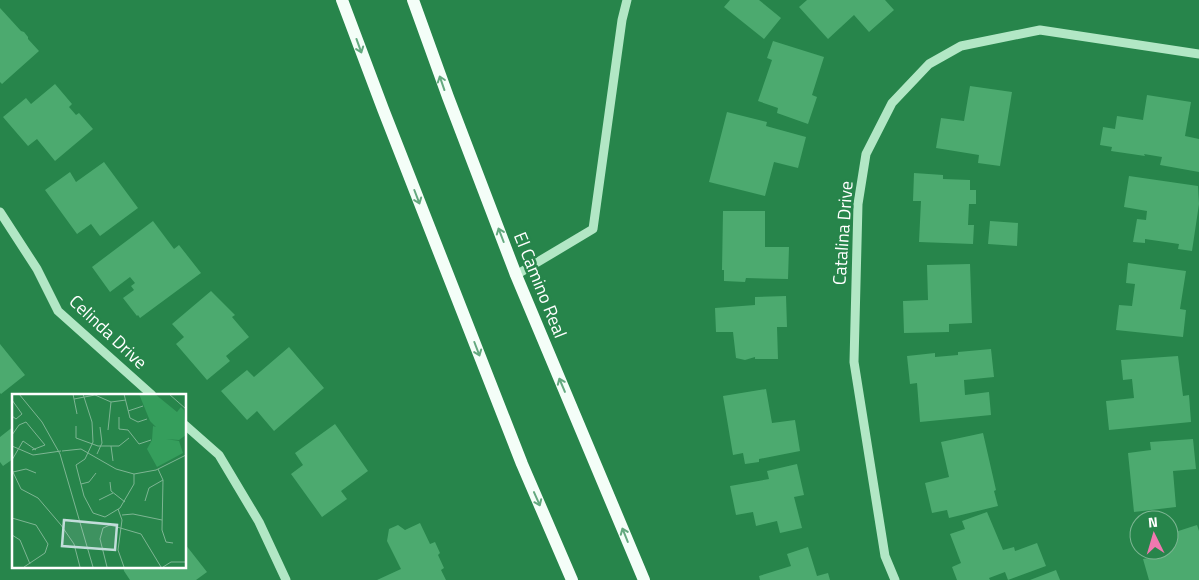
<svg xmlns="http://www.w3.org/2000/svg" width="1199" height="580" font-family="'Titillium Web',sans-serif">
<rect width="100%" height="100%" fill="#27854b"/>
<!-- building -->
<path fill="#4caa6f" d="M730,0h29l22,18 -17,21 -40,-32z
M807,0h78l9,10 -25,22 -15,-17 -26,24 -29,-32z
M0,8l21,23 3,1 4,5v2l11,12 -37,33 -2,-2z
M773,41l51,16 -12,38 5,2 -9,27 -31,-11 1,-5 -20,-7 14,-41 -5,-2z
M55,84l17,20 -3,3 7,8 3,-2 14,16 -38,32 -18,-22 -9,7 -25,-29 23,-19 5,6z
M970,86l42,6 -12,74 -22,-3 1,-8 -43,-7 5,-30 23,3z
M1147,95l44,7 -6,34 14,3v33l-39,-7 2,-8 -18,-3 1,2 -34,-5 1,-4 -12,-2 3,-18 12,2 2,-13 26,4z
M727,112l40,10 -1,4 40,11 -8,31 -24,-6 -9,34 -56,-14z
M104,162l34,46 -38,28 -9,-12 -14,10 -32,-44 25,-18 6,10z
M914,173l29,2v4l27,1v10h6v14h-7l-1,21h6l-1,19 -54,-2 2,-41h-8z
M1129,176l69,10 1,18 -7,47 -14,-2 1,-5 -34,-5v4l-12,-1 4,-23 9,1 1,-9 -23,-4z
M723,211h42v36h24l-1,32 -42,-1 -1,4 -21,-1v-11h-2z
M153,221l21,28 5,-4 22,28 -61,45 -2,-3 -1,1 -14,-18 11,-8 -3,-4 4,-3 -5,-6 -20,15 -18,-25z
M990,221l28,2 -1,23 -29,-2z
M1128,263l58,8 -6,38 6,1 -3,27 -67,-7 3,-25 13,1 3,-22 -9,-1z
M970,264l2,59 -23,1v8l-45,1 -1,-32 25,-1 -1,-35z
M211,291l24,24 -3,2 17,20 -23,19 4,5 -23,19 -31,-36 8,-7 -12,-13z
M786,296l1,31h-10l1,32h-23v-2l-10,3 -9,-2 -3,-26h-17l-1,-24 40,-3v-8z
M0,344l25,31 -24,19 -1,-1z
M289,347l35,41 -50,43 -17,-20 -10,9 -26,-29 26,-21 7,7z
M991,349l3,28 -30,3 1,15 24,-3 2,23 -71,7 -3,-39 -7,1 -3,-28 28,-3v4l23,-2v-3z
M1178,356l5,40 6,-1 2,27 -82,8 -3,-29 28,-3 -2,-19 -9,1 -2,-20z
M766,389l6,34 23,-3 5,31 -41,8v3l-14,2 -2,-11 -10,2 -10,-59z
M335,424l33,47 -27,20 6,8 -25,18 -31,-43 12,-9 -8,-12z
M14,426v34l-1,-1 -10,7 -3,-4v-25z
M983,433l13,57 -2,1 4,15 -49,12 -2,-8 -15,3 -7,-30 24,-6 -8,-35z
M1193,439l3,30 -23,2 3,36 -42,5 -6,-59 23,-3 -1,-8z
M797,464l7,31 -10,2 8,31 -22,5 -3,-12 -21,5 -3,-14 -17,3 -6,-29 39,-7 -2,-8z
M987,512l16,38 11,-3 1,4 22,-8 9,23 -38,14 -3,-8 -16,6 1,2h-33l-5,-13 9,-4 -11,-29 15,-5 -3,-8z
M420,523l10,21 5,-2 5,11 -2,2 6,13 -3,2 5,10h-69l24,-11 -14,-28 2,-12 9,-4 7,5z
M1197,525l2,6v49h-50l-6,-21 5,-1 -3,-8h24v-16z
M185,544l22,28 -11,8h-66l-6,-9 -1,-5h62z
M808,547l9,29 11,-3 2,7h-70l-1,-4 32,-10 -4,-12z
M1056,570l4,10h-30z"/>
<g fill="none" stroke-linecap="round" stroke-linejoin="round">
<!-- minor -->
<path stroke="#b2e7c5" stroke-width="9" d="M0,212l37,57 21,42 94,84
M516,275l77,-46 29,-209 5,-20
M185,425l34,30 40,67 27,58
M895,580l-10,-24 -31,-194 4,-158 8,-50 26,-51 37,-39 32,-18 79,-16 159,24"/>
<!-- major -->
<path stroke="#f4fef8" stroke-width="12" d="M342,0l41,109 139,355 50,116
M413,0l35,97 68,178 128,305"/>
</g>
<!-- one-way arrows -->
<defs><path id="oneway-shaft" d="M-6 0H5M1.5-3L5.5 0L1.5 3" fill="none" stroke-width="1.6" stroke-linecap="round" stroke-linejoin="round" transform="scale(1.25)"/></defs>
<g stroke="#64a97f">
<use href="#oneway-shaft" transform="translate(359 46) rotate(70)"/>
<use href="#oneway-shaft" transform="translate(442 83) rotate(-109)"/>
<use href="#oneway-shaft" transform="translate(417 197) rotate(69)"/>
<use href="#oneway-shaft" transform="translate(501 235) rotate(-111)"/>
<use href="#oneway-shaft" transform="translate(477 349) rotate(69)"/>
<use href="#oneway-shaft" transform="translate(562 385) rotate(-113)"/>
<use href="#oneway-shaft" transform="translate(537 499) rotate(66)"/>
<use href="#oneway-shaft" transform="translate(625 535) rotate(-112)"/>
</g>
<g text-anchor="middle" stroke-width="5" stroke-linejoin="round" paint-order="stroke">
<!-- street labels -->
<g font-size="18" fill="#fff" stroke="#27854b">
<text transform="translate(843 233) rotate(-86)" y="6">Catalina Drive</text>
<text transform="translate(540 285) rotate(68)" y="6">El Camino Real</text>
<text transform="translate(108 332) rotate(43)" y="6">Celinda Drive</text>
</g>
</g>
<!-- overview -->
<g transform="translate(12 394)">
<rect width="174" height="174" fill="#27854b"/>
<path d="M127,0h16l22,18 4,-5 3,3 2,25 -7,5 -13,-1 13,2 4,12 -26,14 -10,-18 5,-9 1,-14 3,1 -6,-6z" fill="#359e5c"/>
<path fill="none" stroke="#7db693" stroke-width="1" d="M7,0l23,28 18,32 33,113M61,0l4,20M71,0l9,28 1,20 -8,17 -9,6 8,31 9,17 12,4 15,-9 14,-24v-10M112,0l6,24 8,4 9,-3M157,0l17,15M62,5l21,-4 16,7 15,-2M0,6l10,14 -6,5 -4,-3M116,17l15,-5M107,23v12l9,1M64,32v12l22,8h21l10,-8M96,36l3,-28M116,36l11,14 12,-4M0,41l7,-10 7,-3 19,23 -13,5M0,52l21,9 28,-4M99,52l2,15M50,57l19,-2 35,20 18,5 22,-4 30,-15M85,60l5,-11 -2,-16M0,66l11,-19 13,9M146,75l5,11 -1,50 4,12 7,1M0,76l9,19 17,9 23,27 13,19 6,23M1,78l13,-3 10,4M98,88l1,9 14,11M69,90l8,-2 7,-9M87,106l14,-7M133,107l4,-13 14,-8M106,115l4,11 -4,30 6,17M110,121l11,-1 29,6M0,124l24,7 12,19 -3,9 -21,14M0,141l8,5 10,24M95,173l-7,-28 3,-11 7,-3 31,9 20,33M151,173l8,-5h15"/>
<path fill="#c3dddb" fill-opacity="0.15" stroke="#c3dddb" stroke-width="2.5" d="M52,126l53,5 -2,25 -53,-4z"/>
<rect width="174" height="174" fill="none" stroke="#fff" stroke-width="2.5"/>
</g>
<!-- north arrow -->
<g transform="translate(1154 535) rotate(355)"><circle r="24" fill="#27854b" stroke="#7db693"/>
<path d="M0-4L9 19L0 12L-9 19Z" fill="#f078b0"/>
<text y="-8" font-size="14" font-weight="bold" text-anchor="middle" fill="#ffffff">N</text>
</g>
</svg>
